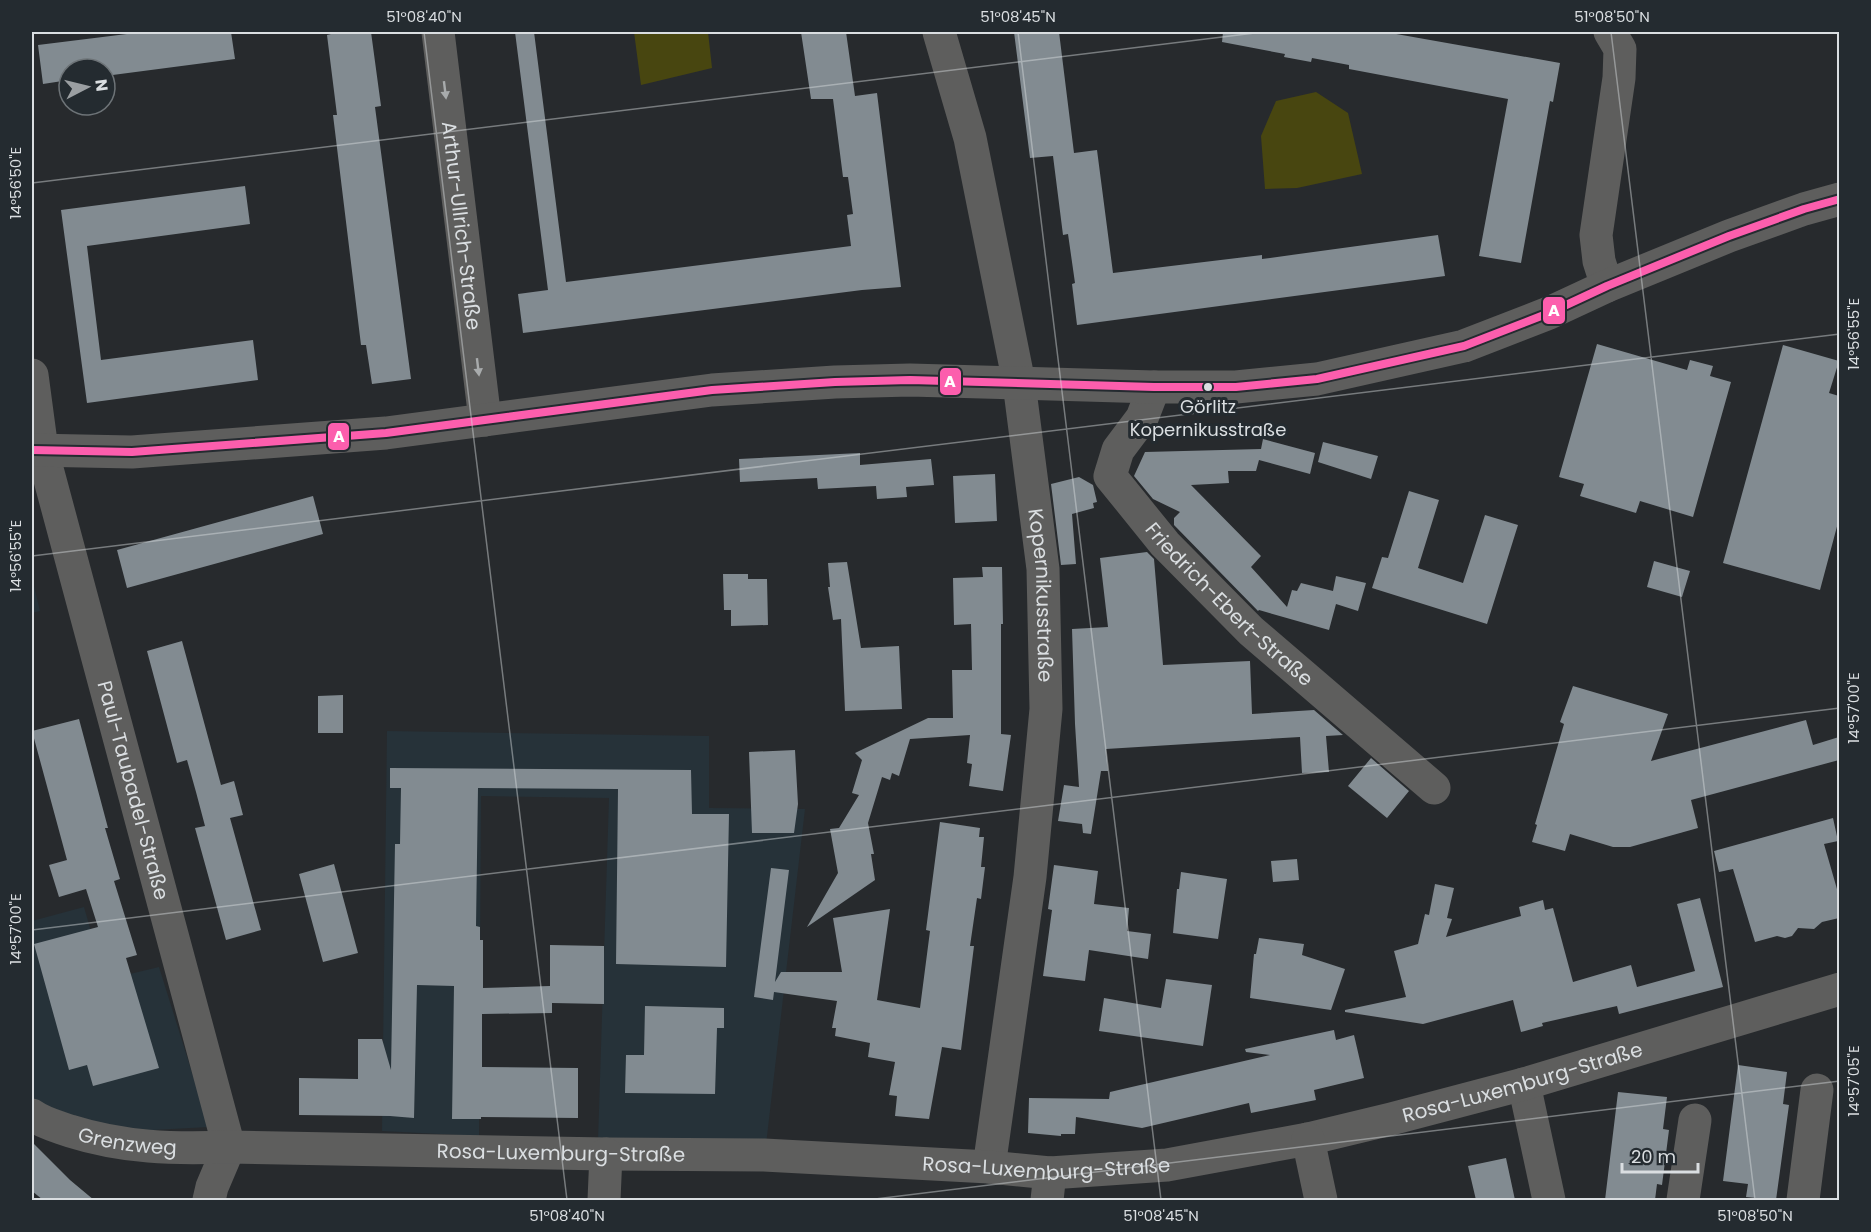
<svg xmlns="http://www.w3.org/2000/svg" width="1871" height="1232" font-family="Poppins,sans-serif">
<rect width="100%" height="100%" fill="#272a2d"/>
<!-- built -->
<path fill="#263239" d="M32,578l8,33 -8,2z
M387,731l322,5v72l96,1 -39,336 -168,-4 11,-343 -128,-2 -2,340 -97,-5z
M84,907l21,73 54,-13 50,160 -75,4 -82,-18 -20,-14v-178z"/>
<!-- green -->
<path fill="#484610" d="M634,32h74l4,36 -71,17z
M1316,92l32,21 14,61 -65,14 -32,1 -4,-53 15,-35z"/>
<!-- building -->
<path fill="#828b91" d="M143,32h88l4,27 -130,17v-7h-36v11l-26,4 -5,-39z
M331,32h40l10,74 -6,1 36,272 -39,5 -6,-39h-5l-28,-230h4l-10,-80 4,-1z
M515,32h19l32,250 285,-36 -4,-31 6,-1 -5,-37h-5l-10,-78h-22l-10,-67h45l9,64 22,-3 24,194 -39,3 -339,43 -5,-39 30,-4z
M1014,32h45l15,121 23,-3 16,123 149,-18v4l176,-24 7,41 -368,49 -5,-41 3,-1 -7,-49 -5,1 -10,-79 -23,2z
M1223,32h162l175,31 -7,39 -3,-1 -29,162 -42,-7 29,-157 -159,-30v-4l-37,-7 -1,4 -27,-5 1,-3 -63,-12z
M245,186l5,38 -163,22 14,114 152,-20 5,40 -171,23 -26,-193z
M1597,344l90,26 3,-10 23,6 -3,10 21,6 -38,135 -53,-16 -4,12 -56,-17 4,-12 -25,-7z
M1783,345l56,16 -10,32 10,3v123l-19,71 -97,-27z
M1263,439l52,14 -5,21 -51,-14 -3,11h-28l1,12 -38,2 70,71 -10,11 36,40 5,-17 5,1 4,-8 32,8 3,-15 30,7 -8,28 -22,-7 -7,26 -70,-20 -1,1 -84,-86v-7l6,-6 -27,-13 -19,-23 11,-24 116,-3z
M1323,442l55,14 -7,23 -53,-17z
M860,453v12l71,-6 3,26 -28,2 1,10 -30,2 -1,-13 -58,3 -1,-11 -77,4 -1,-23z
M995,474l2,47 -42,2 -2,-47z
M1079,477l14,8 4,17 -4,1 1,5 -22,6 4,50 -15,1 -10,-81z
M1409,491l30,9 -21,68 45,15 22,-68 33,10 -31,99 -115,-36 10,-31 6,1z
M313,496l10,38 -196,54 -10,-38z
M1147,552l7,7 9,106 87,-4 2,53 62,-4 29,25 -17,1 3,36 -27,1 -2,-36 -194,12 2,22h-7l-10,63 -8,-1 -1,-9 -24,-3 6,-36 15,2 -4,-63 -3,-95 36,-2 -8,-69z
M1654,561l36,10 -8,26 -35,-10z
M847,562l14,86 38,-2 3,63 -57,2 -4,-92 -8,1 -5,-33h2l-2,-24z
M982,567h20l1,57h-2v110l10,1 -8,56 -34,-5 3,-22 -5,-1 3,-28 -60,4 -11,37 -7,-3 -2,7 -8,-3 -14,46 6,31h-3l4,26 -68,47 31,-54 -8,-44 9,-1 20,-33 -7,-2 10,-33 -7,-7 73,-35h25l-1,-48h20l-1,-46 -17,1 -1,-47 30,-1z
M723,574h25v5h19l1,46 -37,1v-16h-7z
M182,641l39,144 13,-4 9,34 -13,3 31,112 -35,10 -31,-112 10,-2 -9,-34 -9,-32 -10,3 -30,-112z
M1573,686l95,28 -17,47 155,-41 7,25 26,-8v23l-148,40 7,28 -68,19h-17l-43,-13 -5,17 -33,-9 5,-17 -2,-1 29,-100 -4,-2z
M343,695v38h-25v-37z
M79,719l29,109h-3l15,51 -6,2 23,74 -11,3 33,110 -66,18 -6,-21 -18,5 -35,-126 64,-17 -12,-38 -27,8 -10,-32 18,-5 -35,-129z
M795,750l3,54 -4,29h-42l-3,-81z
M1371,758l38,33 -22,27 -39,-32z
M390,768l301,2 1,44h37l-3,153 -110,-3 2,-175 -140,-1 -2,138 4,1v13h3v48l67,-2v-41l54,1v58l-52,-1v10l-70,1v53l96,1v50l-97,-1v2h-29l2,-133 -37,-1 -3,133 -24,-2 -91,-1v-37l59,1v-40h24l9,31 4,-226h5l1,-56h-11z
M1833,818l5,23 -14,3 15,52v22l-17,4 -8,7 -16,-1 -6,8 -7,2 -8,-2 -22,6 -22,-73 -14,3 -5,-21z
M940,822l40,6 -1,9h5l-3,30h4l-4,32 -4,-1 -7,48h4l-13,104 -19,-3 -13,72 -34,-3 2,-20 -8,-1 6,-33 -27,-5 2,-14 -35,-7 1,-8h-4l5,-27 -63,-9 -1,8 -19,-3 17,-129 18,2 -14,112 6,-10h61l-9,-54 57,-9 -13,91 43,8 10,-77 -4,-1z
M1297,859l2,21 -26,2 -2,-21z
M334,864l24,89 -35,9 -24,-88z
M1054,865l44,6 -4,33 35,4 -2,23 24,3 -3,25 -59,-9 -4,31 -42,-5 9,-66 -4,-1z
M1181,872l46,7 -9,60 -45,-6 4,-44h2z
M1435,884l19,4 -7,30 5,1 -6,18 75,-21 -2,-9 24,-7 2,10 8,-2 20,74 58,-17 6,22 58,-16 -18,-67 23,-6 23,89 -104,27 -2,-8 -75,17 1,3 -22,6 -8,-32 -90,24 -78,-12v-2l61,-13 -12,-46 24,-7 7,-30 4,1z
M1259,938l45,6 -2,11 43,14 -14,41 -81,-12 4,-44h2z
M1166,979l46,6 -9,61 -104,-15 5,-33 57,10z
M645,1006l79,2v20h-7l-2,66 -90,-1 1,-38h18z
M1334,1030l2,10 18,-5 10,43 -50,12 2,10 -65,13 -2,-10 -107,25 -66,-11 -1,17h-14v2l-33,-3 1,-35 80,1 1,-7 160,-37 -24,-3 -1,-3z
M1738,1065l49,7 -4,32 6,1 -13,95 -30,-3 2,-13 -25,-3z
M1618,1092l49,5 -4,32 6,1 -7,55 -5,-1 -2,16h-50z
M32,1142l38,38 24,20h-51l-11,-9z
M1506,1158l9,42h-39l-8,-34z"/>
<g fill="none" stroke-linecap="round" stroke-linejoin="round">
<!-- minor -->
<g stroke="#5e5e5d" stroke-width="33">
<path id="s1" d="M438,32l47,388"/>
<path id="s2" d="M939,32l31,106 49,245 24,186 3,140 -16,168 -41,290"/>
<path d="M1607,286l-8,-25 -3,-26 23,-157 1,-29 -10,-17"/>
<path id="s3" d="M32,375l10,75 187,697 -17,40 -3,13"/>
<path id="s4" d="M1154,387l-12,31 -24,32 -8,26 55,68 86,87 183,157"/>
<path d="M32,450l100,2 254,-19 326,-43 123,-8 75,-2 244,7h82l81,-8 147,-33 85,-33 58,-27 122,-50 75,-27 36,-10"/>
<path d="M1524,1084l25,116"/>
<path id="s5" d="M32,1115c11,8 24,11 38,16 54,17 103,18 159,16l377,7 158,1 225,12 61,6 117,-8 141,-26 83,-20 133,-35 316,-95"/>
<path d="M1308,1139l13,61"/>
<path d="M604,1200l2,-46"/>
<path d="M1047,1200l3,-27"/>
<path d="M1683,1200l12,-80"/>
<path d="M1803,1200l14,-110"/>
</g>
<defs>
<path id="bus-1" d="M32,450l100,2 254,-19 326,-43 123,-8 75,-2 244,7h82l81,-8 147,-33 85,-33 58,-27 122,-50 75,-27 36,-10"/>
</defs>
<!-- bus-1 casing -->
<use href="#bus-1" stroke="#242b30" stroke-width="12"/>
<!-- bus-1 -->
<use href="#bus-1" stroke="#fc5ead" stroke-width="8"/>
</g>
<!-- one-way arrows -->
<defs><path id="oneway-solid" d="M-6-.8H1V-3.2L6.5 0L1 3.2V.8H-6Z" transform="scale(1.5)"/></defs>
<g fill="#a8abac">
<use href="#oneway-solid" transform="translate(445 90) rotate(83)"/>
<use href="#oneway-solid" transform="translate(478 367) rotate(83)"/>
</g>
<!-- ticks -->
<path fill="none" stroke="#dadee1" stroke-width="1.5" stroke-opacity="0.45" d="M424,32l143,1168M1018,32l143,1168M1611,32l144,1168M32,183l1231,-151M32,556l1808,-222M32,930l1808,-222M867,1200l973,-119"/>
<!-- markers -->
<circle fill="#dadee1" stroke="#242b30" stroke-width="2" cx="1208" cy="387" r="5"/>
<g text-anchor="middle" stroke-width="6" stroke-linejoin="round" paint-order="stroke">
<!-- bus labels -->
<g font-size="18" fill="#dadee1" stroke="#242b30">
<text x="1208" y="413">Görlitz<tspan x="1208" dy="23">Kopernikusstraße</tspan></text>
</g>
<!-- street labels -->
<g font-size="20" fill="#dadee1" stroke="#242b30">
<text dy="7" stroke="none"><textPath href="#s1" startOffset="195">Arthur-Ullrich-Straße</textPath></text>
<text dy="7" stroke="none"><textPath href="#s2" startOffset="574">Kopernikusstraße</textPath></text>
<text dy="7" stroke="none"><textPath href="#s4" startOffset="276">Friedrich-Ebert-Straße</textPath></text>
<text dy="7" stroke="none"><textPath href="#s3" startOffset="428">Paul-Taubadel-Straße</textPath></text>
<text dy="7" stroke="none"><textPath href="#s5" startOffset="1506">Rosa-Luxemburg-Straße</textPath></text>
<text dy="7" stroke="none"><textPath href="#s5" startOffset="100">Grenzweg</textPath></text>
<text dy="7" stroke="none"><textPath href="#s5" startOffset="534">Rosa-Luxemburg-Straße</textPath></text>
<text dy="7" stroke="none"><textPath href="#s5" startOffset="1020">Rosa-Luxemburg-Straße</textPath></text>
</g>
</g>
<g stroke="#242b30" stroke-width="2">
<rect x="1542" y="296" width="24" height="29" rx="6" fill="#fc5ead"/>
<rect x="939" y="367" width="23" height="29" rx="6" fill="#fc5ead"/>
<rect x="327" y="422" width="23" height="29" rx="6" fill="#fc5ead"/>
</g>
<g font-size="16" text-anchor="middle" font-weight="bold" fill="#fff">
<text x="1554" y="316">A</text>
<text x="950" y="387">A</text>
<text x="339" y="442">A</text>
</g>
<!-- border -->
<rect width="1871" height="1232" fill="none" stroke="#242b30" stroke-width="66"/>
<!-- north arrow -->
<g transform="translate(87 87) rotate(83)"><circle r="28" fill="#242b30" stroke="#6d7377" stroke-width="1.5"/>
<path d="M0-4.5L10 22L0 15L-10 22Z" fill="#9b9fa2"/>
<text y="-9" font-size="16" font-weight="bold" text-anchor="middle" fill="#dadee1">N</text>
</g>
<!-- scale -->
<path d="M1622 1163v9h76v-9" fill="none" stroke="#dadee1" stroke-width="3"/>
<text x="1631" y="1163" font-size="18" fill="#dadee1" stroke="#242b30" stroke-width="4.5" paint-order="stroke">20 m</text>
<rect x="33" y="33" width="1805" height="1166" fill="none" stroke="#dadee1" stroke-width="2"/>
<g font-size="15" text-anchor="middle" fill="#dadee1">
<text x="424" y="22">51°08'40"N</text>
<text x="1018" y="22">51°08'45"N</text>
<text x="1612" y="22">51°08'50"N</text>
<text transform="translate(16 183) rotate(-90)" y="5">14°56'50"E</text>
<text transform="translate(1854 334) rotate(-90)" y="5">14°56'55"E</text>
<text transform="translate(16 556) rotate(-90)" y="5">14°56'55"E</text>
<text transform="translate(1854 708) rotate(-90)" y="5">14°57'00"E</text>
<text transform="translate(16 929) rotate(-90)" y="5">14°57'00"E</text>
<text transform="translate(1854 1081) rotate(-90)" y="5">14°57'05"E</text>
<text x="567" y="1221">51°08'40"N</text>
<text x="1161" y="1221">51°08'45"N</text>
<text x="1755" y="1221">51°08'50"N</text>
</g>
</svg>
